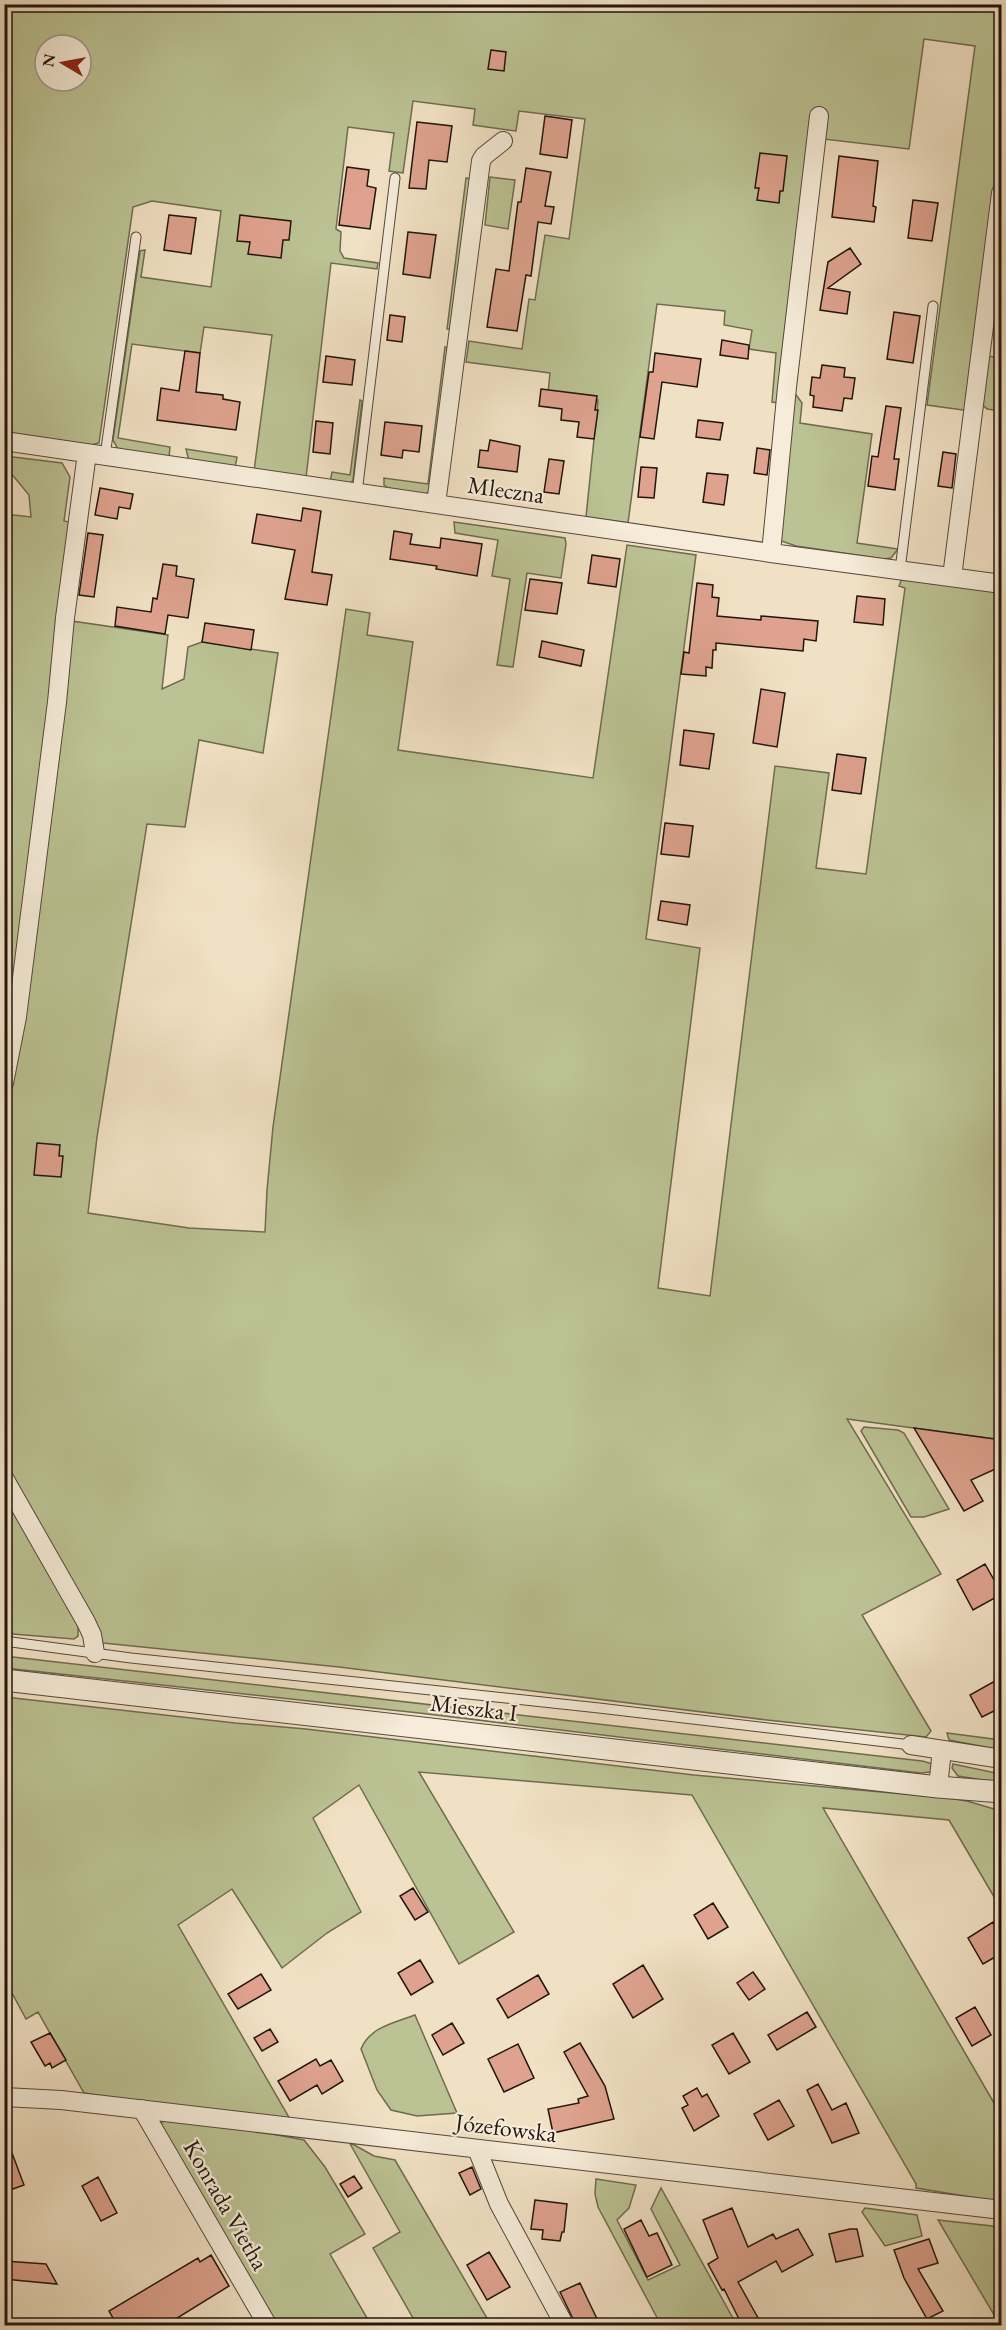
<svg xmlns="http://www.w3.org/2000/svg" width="1006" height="2330" font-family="'EB Garamond',serif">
<rect width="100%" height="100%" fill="#f1e1c4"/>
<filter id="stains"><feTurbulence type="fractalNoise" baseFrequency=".00333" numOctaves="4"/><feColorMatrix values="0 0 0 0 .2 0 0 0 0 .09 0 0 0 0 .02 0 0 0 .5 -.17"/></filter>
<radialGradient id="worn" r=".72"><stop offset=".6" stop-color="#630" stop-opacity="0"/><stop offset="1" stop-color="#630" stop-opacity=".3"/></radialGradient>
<!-- green -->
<path fill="#bbc293" stroke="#6e6c50" stroke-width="1.5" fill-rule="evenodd" d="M5,5h996v130l-31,276 -43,-6 48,-359 -51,-7 -15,110 -85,-10 -30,253 8,11 -2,20 72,11 -15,109 41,6 -7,9 -7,1 -88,-13 -32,-11 15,-132 -7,-1 4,-49 -27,-4 3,-19 -28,-5 1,-14 -68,-7 -29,219 -42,-6 12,-117 -50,-7 2,-20 -84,-11 3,-21 53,8 7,-50 6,1 10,-65 24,4 16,-120 -66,-8 -3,20 -43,-6 2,-16 -62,-8 -10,72 -14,-2 5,-38 -46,-6 -12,102 5,3 -1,19 4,7 34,5 -1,6 -46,-6 -25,215 -52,-7 18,-136 -68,-8 -4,26 -68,-9 -14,94 52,9 -1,10 -51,-8 -5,-9 27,-189 5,-1 -4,27 70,10 10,-76 -69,-10 -19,6 -34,236 -8,2 -86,-13zM45,45h36v36h-36z
M490,177l25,3 -7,49 -23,-4z
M466,178l7,1 -20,151 -6,-1z
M445,347h4l-18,142 -3,4 -4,1 -36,-6 -4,-3v-7l44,6z
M988,356l13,2v53l-14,-2 -6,-6z
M360,400l2,1 -9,79 -2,3 -21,-1 2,-10 18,3z
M186,449l51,8 -2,11 -46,-7z
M5,456l57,7 8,14 -6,44 5,1 3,99 96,14 -6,54 22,-10 4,-32 14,-5 76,11 -15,100 -64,-13 -14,87 -38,-3 -50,313 -9,76 101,15 76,4 2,-42 6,-63 73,-518 24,4 -3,22 46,7 -15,108 195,28 34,-233 69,10 -50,384 54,9 -42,340 52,8 65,-530 54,7 -13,95 50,6 39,-286 -6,-2 2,-5 2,-2 98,12v849l-154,-21 94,155 -79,41 69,116 -5,6 -159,-17 -428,-53 -236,-24 -5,-7 -93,-172v-950l26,3 -2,-22 -24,-29z
M454,522l111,16 1,6 -5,34 -34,-5 -14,94 -16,-2 13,-86 -18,-3 6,-36 -43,-7z
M864,1427l34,3 6,3 45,76 -25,8h-13l-50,-86z
M5,1493l73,130v13l-4,3 -61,-5 -8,-14z
M4,1656l918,105 11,3v6l-3,2 -9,1 -502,-60 -414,-45z
M5,1697l230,26 71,6 388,46 254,23 19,3 34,10 1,91 -2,5 -51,-87 -126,-12 178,307v87l-85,-14v-4l-224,-389 -273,-23 95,160 -55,32 -100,-179 -46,33 48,94 -34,21 -45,35 -50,-79 -54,36 116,201 -210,-33 -46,-81 -12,7 -21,-39z
M947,1733l54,7v10l-52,-10z
M953,1764l48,10v9l-43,-7 -6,-8z
M415,2015l42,98 -40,3 -26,-6 -14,-20 -16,-41c9,-22 33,-26 54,-34z
M164,2120l80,9 60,11 21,27 40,67 -35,20 41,71h-94l-115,-196 -1,-5z
M349,2142l25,14 21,4 96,165h-74l-44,-77 27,-16z
M596,2179l40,6 -7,23 -12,12 31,60 32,-15 -29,-56 10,-21 74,134 -11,3h-63l-63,-118 -3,-13z
M865,2208l52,7 5,21 -37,10 -23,-34z
M938,2220l63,7v98h-1z"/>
<!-- building -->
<path fill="#dea28e" stroke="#22150e" stroke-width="1.5" d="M491,50l15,2 -2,19 -16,-2z
M545,116l27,4 -5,38 -27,-4z
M417,122l35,4 -5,36 -18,-2 -3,29 -17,-1z
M760,153l27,3 -4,35h-3l-1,12 -22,-3 2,-12h-4z
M839,156l39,5 -5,45 3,1 -2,15 -42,-5z
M347,167l22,3 -2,16 9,2 -6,41 -31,-4z
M526,168l25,4 -6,34 9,1 -3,17 -13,-2 -7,54 -5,-1 -9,56 -30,-4 9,-58 13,2 9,-69h3z
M913,200l25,3 -6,38 -24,-3z
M169,215l27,3 -5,36 -27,-4z
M240,215l51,6 -2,19h-6l-2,18 -33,-4 2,-12 -13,-1z
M408,232l28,3 -6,43 -27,-4z
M850,248l11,16 -33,24 22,4 -3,22 -27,-4 8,-48z
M894,312l26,4 -7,47 -26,-4z
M390,315l15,2 -3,25 -15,-2z
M722,340l27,5 -1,14 -28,-4z
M185,351l15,2 -4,39 27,3v4l17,3 -4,28 -79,-10 4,-32 18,3z
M655,353l46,6 -4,28 -35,-5 -8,57 -14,-2 9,-65h4z
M326,356l29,4 -3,25 -29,-3z
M822,365l23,3 -1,9 11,1 -3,21 -8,-1 -2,13 -29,-4 1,-11 -4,-1 2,-18 8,1z
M541,389l56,7 -2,14h3l-4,29 -17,-2 2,-15 -18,-2 1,-11 -23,-3z
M886,406l15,2 -7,51h5l-4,31 -27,-4 4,-30 6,1z
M698,420l25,3 -3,17 -24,-3z
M316,421l17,2 -3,31 -17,-2z
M385,422l37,4 -3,26 -16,-2 -1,8 -21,-3z
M490,440l30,6 -3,26 -39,-5 2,-17 8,1z
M757,448l13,2 -3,25 -13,-2z
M943,452l13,2 -4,34 -14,-2z
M549,459l15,2 -5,33 -15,-2z
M641,467l16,1 -3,30 -16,-1z
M707,473l21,2 -4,30 -21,-3z
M100,488l33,6 -3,15 -11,-2 -2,12 -22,-4z
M303,508l18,3 -9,61 20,3 -5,30 -42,-6 10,-49 -43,-7 5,-29 44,7z
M394,531l18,3 -2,10 30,4 1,-10 41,6 -5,32 -41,-7 1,-3 -47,-7z
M88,533l15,2 -9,62 -15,-2z
M592,555l28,4 -4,28 -28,-4z
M163,564l14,2 -1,10 18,3 -6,39 -20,-3 -3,19 -50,-8 2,-19 34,5 2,-14 4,1z
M530,579l32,4 -5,31 -32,-4z
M697,583l16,2 -1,12 7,1 -2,18 44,4v-4l57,5 -2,20 -12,-2 -1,12 -87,-8v7h-3l-1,18 -6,-1v9l-25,-2 3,-22 5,1z
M857,596l28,3 -2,26 -29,-3z
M205,623l49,7 -3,20 -49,-8z
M542,641l42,9 -3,16 -42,-9z
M761,689l24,4 -8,54 -24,-4z
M684,730l30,4 -5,35 -29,-4z
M837,754l29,4 -5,36 -29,-4z
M665,823l28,3 -4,31 -28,-3z
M661,901l29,4 -3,20 -29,-5z
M37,1143l23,2 -1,11h4l-2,21 -27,-2z
M914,1428l88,12v26l-31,14 12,21 -19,10z
M985,1564l17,30 -29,16 -16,-30z
M1002,1677v30l-20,10 -12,-22z
M413,1888l15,24 -13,8 -15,-24z
M713,1903l15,24 -20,12 -14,-24z
M993,1922l9,15v16l-19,11 -15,-26z
M420,1960l13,22 -22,13 -13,-22z
M643,1965l20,34 -30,19 -20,-34z
M753,1972l12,17 -16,11 -12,-17z
M261,1974l10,16 -33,19 -10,-15z
M538,1975l11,19 -41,24 -11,-19z
M975,2007l16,28 -19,11 -16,-28z
M807,2012l9,15 -39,23 -9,-15z
M452,2023l12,20 -21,12 -11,-20z
M270,2029l8,13 -16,9 -8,-13z
M50,2033l16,27 -14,8 -2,-5 -5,3 -14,-24z
M733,2033l17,29 -21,12 -17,-29z
M580,2043l25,43 9,33 -61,14 -5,-24 31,-6 -1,-4 10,-3 -24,-44z
M518,2044l16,34 -30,14 -16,-33z
M316,2059l4,7 11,-6 12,21 -21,13 -5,-9 -27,16 -12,-20z
M818,2084l14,26 14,-7 13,30 -27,10 -25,-53z
M697,2088l5,9 5,-3 12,22 -25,15 -12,-23 6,-3 -5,-9z
M779,2100l15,26 -26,14 -14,-26z
M4,2137h2l18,48 -14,5 -6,-14z
M472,2167l9,22 -11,6 -11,-22z
M354,2176l8,12 -14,9 -8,-13z
M98,2177l19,36 -16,8 -19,-35z
M535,2200l32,4 -3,28h-2l-2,9 -18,-2 1,-9 -12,-1z
M732,2208l16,39 25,-13 3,5 22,-10 15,26 -31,17 -6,-11 -38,21 24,43h-20l-18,-36 -2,1 -14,-26 10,-6 -15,-38z
M641,2220l8,16 8,-3 15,32 -25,12 -23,-48z
M850,2229h7l6,27 -27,6 -7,-28z
M929,2239l9,24 -20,6 25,42 -16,8 -23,-41 -10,-28z
M489,2252l21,35 -23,13 -20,-35z
M211,2255l18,31 -63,39h-49l-8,-14 89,-53 2,4z
M4,2261l42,3 11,20 -53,-5z
M580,2283l7,15 13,27h-24l-16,-33z"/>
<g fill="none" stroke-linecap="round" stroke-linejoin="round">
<defs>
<path id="service" d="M105,456l31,-219
M357,493l38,-315
M900,570l33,-264
M4,1641l127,17 468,50 312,37"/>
<path id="minor" d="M4,441l767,112 231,31
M436,504l45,-343 3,-5 19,-15
M771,553l16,-166 32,-271
M952,577l49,-384
M4,1083l13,-66 40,-315 8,-84 22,-165
M4,1478l82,144 6,13 3,18
M911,1745l91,14
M938,1787l4,-37
M4,2097l57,3 941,110
M142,2109l126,217
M477,2149l22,55 66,122"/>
<path id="tertiary" d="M4,1680l934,107 64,5"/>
</defs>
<!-- service casing -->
<use href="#service" stroke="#56483c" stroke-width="11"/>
<!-- minor casing -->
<use href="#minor" stroke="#56483c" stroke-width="20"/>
<!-- tertiary casing -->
<use href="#tertiary" stroke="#56483c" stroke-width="23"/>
<!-- service -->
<use href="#service" stroke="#f6ecd9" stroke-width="9"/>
<!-- minor -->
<use href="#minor" stroke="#f6ecd9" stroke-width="18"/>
<!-- tertiary -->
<use href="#tertiary" stroke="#f6ecd9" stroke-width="21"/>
</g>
<g text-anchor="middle" stroke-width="4.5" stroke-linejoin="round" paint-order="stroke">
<!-- street labels -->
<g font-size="24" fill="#22150e" stroke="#f6ecd9">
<text transform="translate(506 490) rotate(8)" y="8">Mleczna</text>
<text transform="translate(474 1708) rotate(7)" y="8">Mieszka I</text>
<text transform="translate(506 2128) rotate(7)" y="8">Józefowska</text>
<text transform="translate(226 2205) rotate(60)" y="8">Konrada Vietha</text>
</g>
</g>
<!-- margin -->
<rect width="1006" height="2330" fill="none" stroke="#f1e1c4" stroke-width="24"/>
<rect x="6" y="6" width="994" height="2318" fill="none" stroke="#22150e" stroke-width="3"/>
<rect x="12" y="12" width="982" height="2306" fill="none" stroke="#22150e" stroke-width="1.5"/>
<!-- north arrow -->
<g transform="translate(63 63) rotate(280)"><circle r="28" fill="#f6ecd9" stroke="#a19688" stroke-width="1.5"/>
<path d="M0-4.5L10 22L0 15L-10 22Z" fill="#8f2418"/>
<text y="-9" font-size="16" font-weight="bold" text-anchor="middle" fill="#22150e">N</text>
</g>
<rect width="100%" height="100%" filter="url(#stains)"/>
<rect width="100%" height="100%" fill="url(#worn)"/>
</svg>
